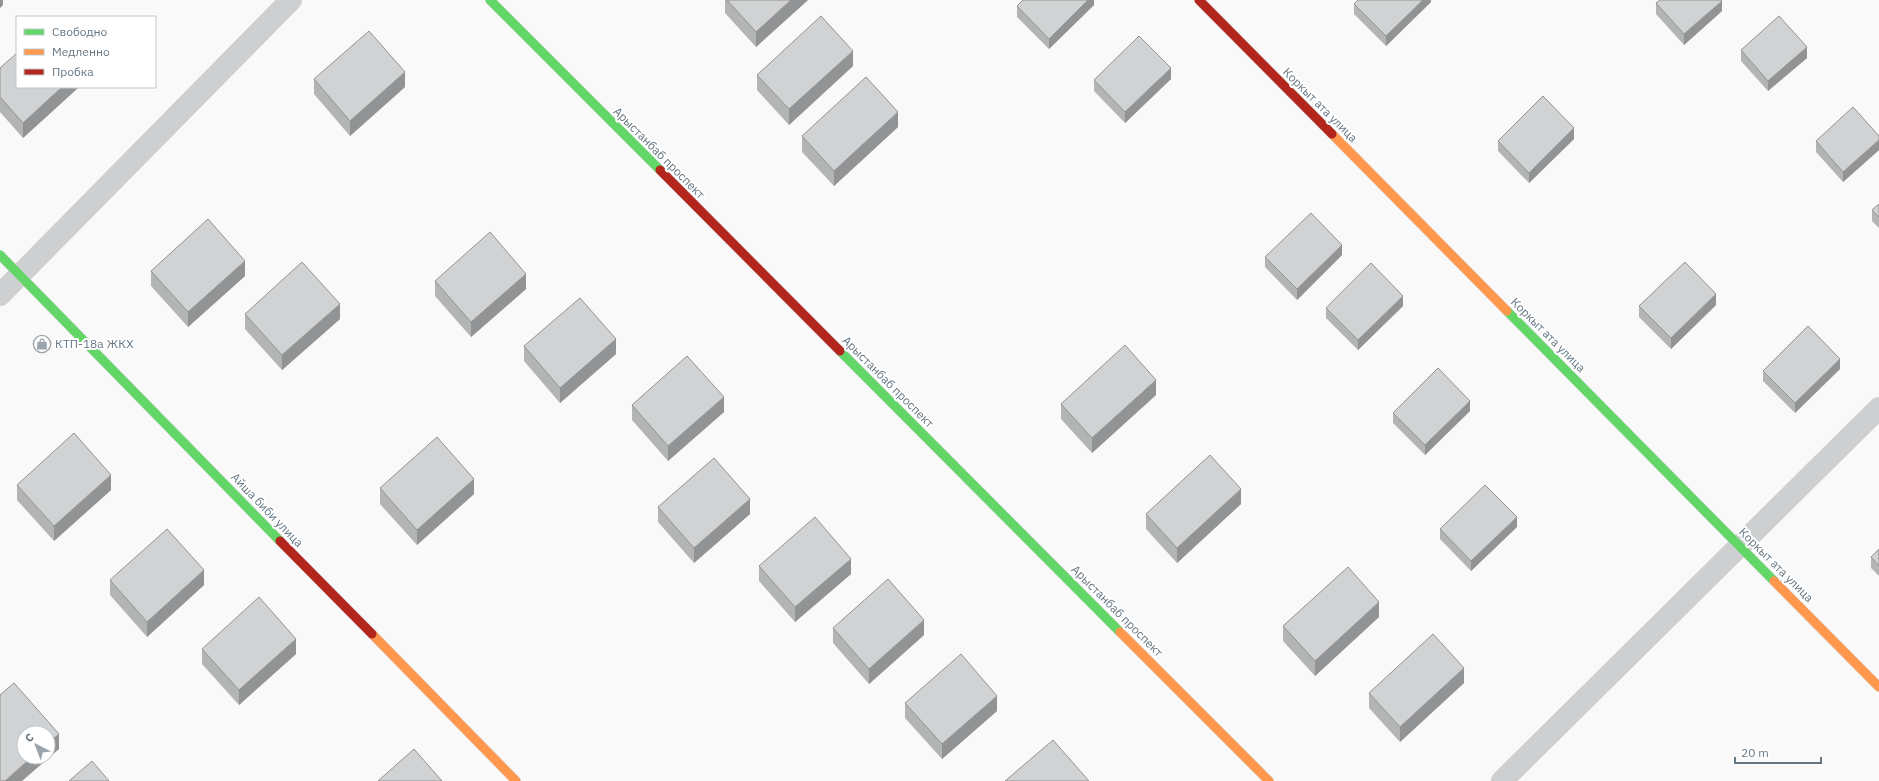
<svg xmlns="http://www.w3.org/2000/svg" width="1879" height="781" font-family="'IBM Plex Sans',sans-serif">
<rect width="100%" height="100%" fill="#f9f9f9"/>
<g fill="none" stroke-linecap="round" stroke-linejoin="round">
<defs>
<path id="fast" d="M490,0l170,170
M0,255l280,286
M1507,311l267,270
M840,351l280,281"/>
<path id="slow" d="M1332,134l175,177
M1774,581l105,106
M1120,632l149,149
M372,634l144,147"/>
<path id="jam" d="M1199,0l133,134
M660,170l180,181
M280,541l92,93"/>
</defs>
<!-- fast casing -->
<use href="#fast" stroke="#d5d6d7" stroke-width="10"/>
<!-- slow casing -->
<use href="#slow" stroke="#d5d6d7" stroke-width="10"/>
<!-- jam casing -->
<use href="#jam" stroke="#d5d6d7" stroke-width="10"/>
<!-- street -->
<path stroke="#cecfd0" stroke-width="22" d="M0,295l291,-295
M1502,781l377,-373"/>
<!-- fast -->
<use href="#fast" stroke="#63d668" stroke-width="9"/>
<!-- slow -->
<use href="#slow" stroke="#ff974d" stroke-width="9"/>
<!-- jam -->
<use href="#jam" stroke="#b3261e" stroke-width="9"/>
</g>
<!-- wall -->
<path fill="#b3b5b5" d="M725,0h83l-52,47 -31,-34z
M1094,0v5l-45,44 -32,-32v-11z
M1431,0v2l-45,44 -32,-32v-10z
M1656,3l66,8 -38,34 -28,-31z
M1741,50l66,8 -39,33 -27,-30z
M853,66l-64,59 -32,-35v-15z
M0,68l17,19h62l-56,51 -23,-26z
M314,79l91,8 -55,49 -36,-42z
M1171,79l-46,44 -31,-32v-11z
M898,127l-64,59 -32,-34v-16z
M1879,136v14l-36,32 -27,-30v-11z
M1574,139l-45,44 -31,-32v-10z
M1879,204v24l-7,-7v-11z
M1342,255l-45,45 -32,-33v-10z
M151,271l94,5 -57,51 -37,-41z
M435,281l91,8 -55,48 -36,-41z
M1716,305l-45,44 -32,-32v-11z
M1403,306l-45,44 -32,-32v-10z
M245,314l95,5 -58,51 -37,-41z
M524,346l92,8 -56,49 -36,-42z
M1840,369l-45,44 -32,-32v-10z
M1156,395l-64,58 -31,-34v-15z
M632,405l92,7 -56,49 -36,-41z
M1470,411l-45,44 -32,-32v-10z
M17,485l94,5 -57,51 -37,-41z
M380,488l94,6 -57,51 -37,-41z
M1241,504l-64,59 -31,-34v-15z
M658,507l92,7 -56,49 -36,-41z
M1517,527l-46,44 -31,-32v-10z
M1879,549v27l-8,-8v-11z
M759,566l92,8 -56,48 -36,-41z
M110,580l94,5 -57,52 -37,-42z
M1379,617l-64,59 -32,-35v-15z
M833,628l91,7 -55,49 -36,-41z
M202,649l94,5 -57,51 -37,-41z
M1464,683l-64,59 -31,-34v-15z
M905,703l92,8 -55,48 -37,-41z"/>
<!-- shaded-wall -->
<path fill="#929394" d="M0,0h3v5l-3,3z
M791,0h17l-52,47v-15z
M1088,0h6v5l-45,44v-10z
M1423,0h8v2l-45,44v-10z
M1722,1v10l-38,34v-11z
M1807,47v11l-39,33v-10z
M853,51v15l-64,59v-16z
M1171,68v11l-46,44v-11z
M405,72v15l-55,49v-15z
M62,87h17l-56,51v-15z
M898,112v15l-64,59v-15z
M1574,128v11l-45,44v-10z
M1879,140v10l-36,32v-10z
M1342,245v10l-45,45v-11z
M245,261v15l-57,51v-15z
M526,274v15l-55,48v-15z
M1716,294v11l-45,44v-11z
M1403,296v10l-45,44v-10z
M340,304v15l-58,51v-15z
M616,339v15l-56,49v-15z
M1840,359v10l-45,44v-10z
M1156,380v15l-64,58v-15z
M724,397v15l-56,49v-15z
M1470,401v10l-45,44v-10z
M111,475v15l-57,51v-15z
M474,479v15l-57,51v-15z
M1241,489v15l-64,59v-15z
M750,499v15l-56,49v-15z
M1517,517v10l-46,44v-10z
M851,559v15l-56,48v-15z
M204,570v15l-57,52v-15z
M1379,602v15l-64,59v-15z
M924,620v15l-55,49v-15z
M296,639v15l-57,51v-15z
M1464,668v15l-64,59v-15z
M997,696v15l-55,48v-15z
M59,734v15l-37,32h-17l27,-24h16v-14z"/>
<!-- building -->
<path fill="#d0d2d3" stroke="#929394" d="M727,0h64l-35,32z
M1023,0h65l-39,39 -32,-33z
M1358,0h65l-37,36 -32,-32z
M1660,0h61l1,1 -38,33 -28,-31z
M821,16l32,35 -64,58 -32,-34z
M1779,16l28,31 -39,34 -27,-31z
M369,31l36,41 -55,49 -36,-42z
M1139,36l32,32 -46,44 -31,-32z
M17,53v34h45l-39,36 -23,-26v-29z
M866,77l32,35 -64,59 -32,-35z
M1543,96l31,32 -45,45 -31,-32z
M1853,107l26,29v4l-36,32 -27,-31z
M1879,204v13l-7,-7z
M1311,213l31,32 -45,44 -32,-32z
M208,219l37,42 -57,51 -37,-41z
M490,232l36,42 -55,48 -36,-41z
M302,262l38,42 -58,51 -37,-41z
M1685,262l31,32 -45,44 -32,-32z
M1371,263l32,33 -45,44 -32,-32z
M580,298l36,41 -56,49 -36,-42z
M1808,326l32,33 -45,44 -32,-32z
M1125,345l31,35 -64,58 -31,-34z
M687,356l37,41 -56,49 -36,-41z
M1438,368l32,33 -45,44 -32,-32z
M74,433l37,42 -57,51 -37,-41z
M437,437l37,42 -57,51 -37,-42z
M1210,455l31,34 -64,59 -31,-34z
M714,458l36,41 -56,49 -36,-41z
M1485,485l32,32 -46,44 -31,-32z
M815,517l36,42 -56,48 -36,-41z
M167,529l37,41 -57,52 -37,-42z
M1879,549v17l-8,-9z
M1348,567l31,35 -64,59 -32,-35z
M888,579l36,41 -55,49 -36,-41z
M259,597l37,42 -57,51 -37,-41z
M1433,634l31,34 -64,59 -31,-34z
M961,654l36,42 -55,48 -37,-41z
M14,683l45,51 -11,9v-10h-24v24h8l-27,24h-5v-86z
M1053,740l36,41h-84z
M414,749l28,32h-64z
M92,761l17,20h-40z"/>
<!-- icons -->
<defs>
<symbol id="shop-ring" viewBox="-11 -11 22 22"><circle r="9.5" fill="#fff" stroke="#99a4ac" stroke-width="1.5"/><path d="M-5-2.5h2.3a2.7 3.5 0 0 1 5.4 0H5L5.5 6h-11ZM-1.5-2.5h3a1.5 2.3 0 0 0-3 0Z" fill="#99a4ac"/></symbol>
</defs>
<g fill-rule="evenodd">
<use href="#shop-ring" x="32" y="334" width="20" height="20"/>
</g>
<g text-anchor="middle" stroke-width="4" stroke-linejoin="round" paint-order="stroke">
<!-- street labels -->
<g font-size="12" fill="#657683" stroke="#fff">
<text transform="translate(1320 105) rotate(45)" y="4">Коркыт ата улица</text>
<text transform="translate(659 153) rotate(45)" y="4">Арыстанбаб проспект</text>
<text transform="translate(1548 335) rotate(45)" y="4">Коркыт ата улица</text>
<text transform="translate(888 382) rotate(45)" y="4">Арыстанбаб проспект</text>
<text transform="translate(267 510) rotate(46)" y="4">Айша биби улица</text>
<text transform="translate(1776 565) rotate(45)" y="4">Коркыт ата улица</text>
<text transform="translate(1117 611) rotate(45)" y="4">Арыстанбаб проспект</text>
</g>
<!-- poi labels -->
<g font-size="12" fill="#657683" stroke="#fff" text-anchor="start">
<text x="55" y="348">КТП-18а ЖКХ</text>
</g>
</g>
<!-- legend -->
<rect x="16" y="16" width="140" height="72" fill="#ffffff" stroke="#c1c8cd"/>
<rect x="24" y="29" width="20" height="6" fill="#63d668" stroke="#c1c8cd"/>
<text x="52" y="36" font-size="12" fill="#657683">Свободно</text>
<rect x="24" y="49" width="20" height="6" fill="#ff974d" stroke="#c1c8cd"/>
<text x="52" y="56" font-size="12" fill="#657683">Медленно</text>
<rect x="24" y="69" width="20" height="6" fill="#b3261e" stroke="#c1c8cd"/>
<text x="52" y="76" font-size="12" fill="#657683">Пробка</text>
<!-- north arrow -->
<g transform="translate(36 745) rotate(318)"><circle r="19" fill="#ffffff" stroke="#c1c8cd"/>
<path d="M0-3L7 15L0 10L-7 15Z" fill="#99a4ac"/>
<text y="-6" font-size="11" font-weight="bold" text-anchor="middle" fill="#657683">С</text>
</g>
<!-- scale -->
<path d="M1735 757v6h86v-6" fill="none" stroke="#657683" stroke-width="2"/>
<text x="1741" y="757" font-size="12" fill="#657683" stroke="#ffffff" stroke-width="3" paint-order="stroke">20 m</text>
</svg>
